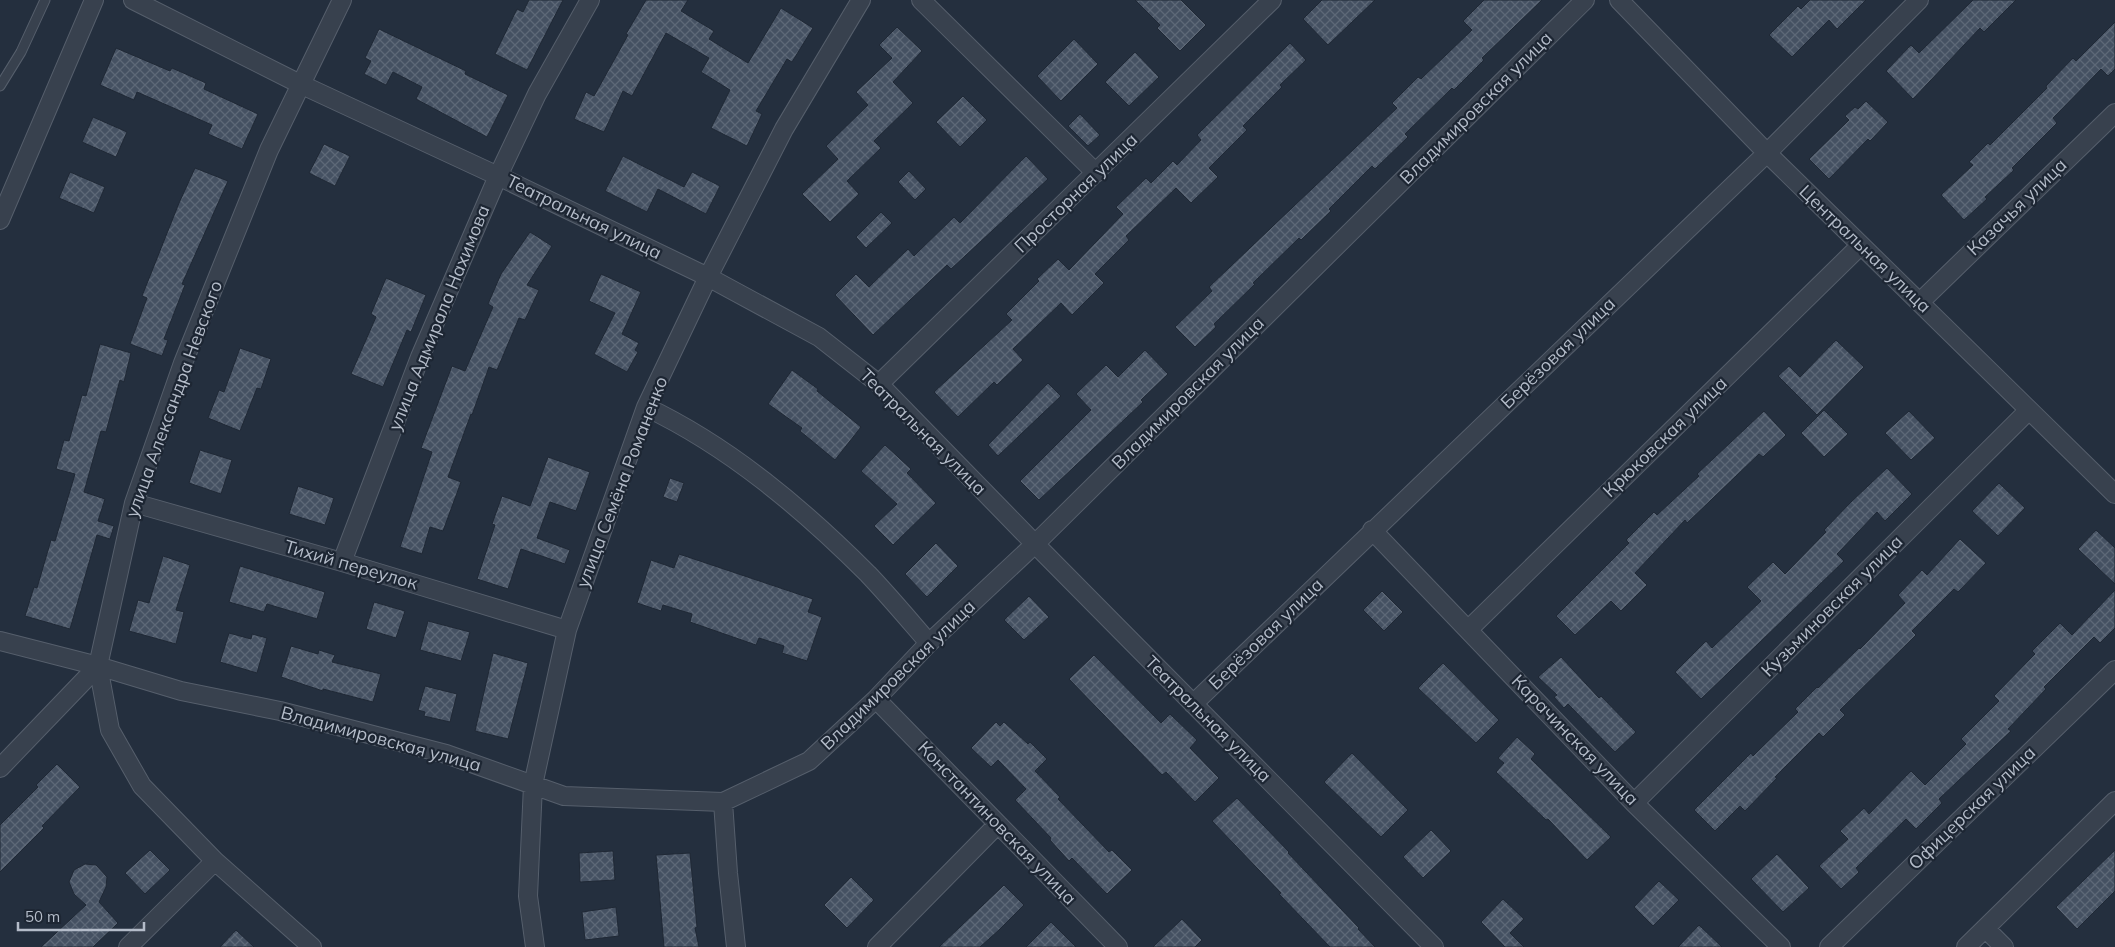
<svg xmlns="http://www.w3.org/2000/svg" width="2115" height="947" font-family="Mulish,sans-serif">
<defs>
<pattern id="building-cross-hatch" width="8" height="8" patternUnits="userSpaceOnUse" patternTransform="scale(1.25)"><rect width="8" height="8" fill="#455162"/><path d="M0 0l8 8M0 8l8-8" fill="none" stroke="#5d6877"/></pattern>
</defs>
<rect width="100%" height="100%" fill="#242f3e"/>
<!-- building -->
<path fill="url(#building-cross-hatch)" stroke="#1f2835" d="M529,0h34l-36,70 -32,-16 22,-45 6,3z
M646,0h42l-7,11 33,20 -5,8 39,24 33,-55 32,20 -21,34 -5,-3 -31,52 6,3 -15,32 -36,-18 19,-38 -29,-18 8,-14 -43,-25 -34,63 -9,-5 -19,41 -30,-13 12,-27 8,4 34,-61 -2,-1z
M1135,0h46l25,25 -26,26 -23,-23 3,-3z
M1322,0h53l-47,45 -25,-26z
M1484,0h58l-60,58 2,2 -30,30 -2,-2 -47,46 3,3 -33,32 -3,-3 -43,43 2,2 -30,29 -2,-2 -46,45 2,1 -41,40 2,3 -21,20 -20,-20 37,-36 -3,-4 188,-179 -5,-5 26,-26 3,2 51,-49 -9,-9z
M1810,0h56l-29,29 -8,-9 -37,37 -23,-22 29,-29 3,3z
M1973,0h43l-32,32 -4,-4 -67,71 -27,-28 25,-26 8,8z
M2115,22v47l-7,7 -7,-7 -48,49 4,5 -45,45 2,2 -29,27 2,2 -23,21 -23,-25 32,-30 -4,-3 19,-19 2,2 57,-57 -1,-2 27,-28 3,3z
M897,27l25,24 -29,31 20,21 -39,38 7,7 -34,33 12,13 -29,28 -28,-28 36,-35 -12,-13 42,-41 -12,-13 36,-34 -13,-13z
M379,29l87,42 -1,3 43,21 -21,42 -71,-38 6,-12 -29,-15 -7,13 -22,-11 7,-13 -6,-3z
M1074,39l24,25 -37,37 -24,-25z
M1290,43l16,17 -26,25 2,2 -39,39 4,4 -38,38 9,9 -27,26 -15,-15 -50,48 3,4 -34,34 9,9 -32,32 -11,-12 -48,46 10,11 -26,25 -3,-3 -36,35 -24,-25 78,-72 -6,-6 33,-33 -2,-2 21,-20 11,11 54,-56 -7,-7 30,-29 5,5 22,-22 4,4 24,-25 -4,-5z
M116,48l54,23 2,-3 34,15 -2,6 54,25 -16,35 -34,-15 4,-9 -75,-33 -3,8 -34,-15z
M1135,52l24,25 -30,29 -24,-24z
M963,96l24,24 -27,27 -24,-25z
M1866,101l22,21 -18,19 -2,-2 -39,40 -20,-20 40,-39 -4,-4 10,-9 3,2z
M1080,114l20,21 -12,11 -20,-20z
M93,117l34,15 -11,25 -34,-15z
M324,144l26,12 -15,30 -26,-13z
M623,156l61,31 8,-15 28,14 -14,28 -48,-25 -11,23 -42,-21z
M1026,156l22,23 -97,90 -4,-4 -74,70 -38,-40 21,-21 13,13 39,-38 6,7 40,-39 6,6z
M195,168l33,13 -46,103 3,1 -21,54 4,1 -6,16 -32,-12 17,-46 -5,-2 37,-93z
M909,171l17,18 -11,11 -17,-18z
M70,172l35,15 -11,26 -35,-15z
M881,212l11,11 -26,25 -10,-11z
M530,232l22,14 -25,39 12,5 -14,30 -6,-2 -22,52 -8,-3 -17,48 -1,-1 -23,63 13,5 -18,49 -13,-4 -8,27 -22,-7 32,-95 -11,-4 31,-82 13,5 28,-64 -5,-3 13,-30z
M601,274l40,18 -19,42 17,9 -4,7 3,2 -11,20 -33,-18 21,-41 -26,-12z
M386,278l40,17 -15,37 -4,-2 -24,57 -32,-13 25,-57 -5,-3z
M1836,340l28,27 -47,48 -39,-39 11,-10 11,11z
M100,344l31,9 -7,29 -4,-2 -14,52 -5,-1 -17,61 21,7 -7,22 16,5 -4,13 -13,-4 -27,94 -45,-13 9,-29 3,1 14,-48 4,1 20,-67 -19,-5 8,-29 5,1 13,-46 4,1z
M240,348l31,11 -10,30 -4,-1 -17,43 -32,-13 11,-28 5,2z
M1145,350l23,24 -27,26 2,2 -104,98 -19,-19 71,-71 -15,-16 30,-29 12,12z
M792,370l26,19 -1,2 44,36 -26,33 -35,-29 2,-3 -34,-24z
M1048,383l13,13 -63,60 -10,-11z
M1824,410l24,24 -24,23 -23,-24z
M1764,411l22,24 -23,22 -4,-3 -72,69 -2,-3 -50,53 12,12 -26,26 -10,-10 -36,34 -19,-19 73,-73 -3,-3 28,-28 3,3 42,-39 -2,-2z
M1909,411l26,27 -24,22 -26,-27z
M885,445l26,24 -4,4 29,30 -43,42 -19,-19 23,-22 -36,-33z
M200,450l32,10 -11,34 -32,-11z
M548,457l42,15 -14,39 -26,-9 -13,36 33,12 -5,14 -44,-15 -13,40 -31,-10 18,-54 -3,-1 10,-28 28,10z
M1887,468l25,26 -27,27 -8,-9 -40,42 7,7 -143,138 -26,-27 31,-31 6,7 49,-47 -14,-14 26,-25 12,12 41,-42 -2,-2 27,-28z
M670,478l14,5 -7,19 -14,-5z
M1999,483l26,25 -27,28 -26,-25z
M298,486l36,12 -9,27 -36,-11z
M2096,530l19,18v36l-37,-35z
M1960,539l26,24 -28,29 -4,-3 -42,42 4,4 -76,75 5,5 -22,22 -4,-4 -44,44 2,1 -32,33 -5,-5 -25,25 -21,-21 57,-57 2,3 45,-44 -3,-3 22,-22 1,1 41,-40 1,1 45,-46 -7,-8 24,-25 5,5z
M936,543l22,23 -31,31 -22,-23z
M679,554l134,45 -5,13 14,5 -15,44 -25,-8 2,-7 -25,-8 -3,7 -66,-23 2,-8 -29,-9 -2,6 -24,-8 14,-43 23,8z
M163,556l27,9 -14,45 8,2 -8,32 -47,-13 9,-31 11,3z
M240,566l85,26 -8,27 -50,-15 -3,8 -35,-10z
M2115,590v38l-15,15 -6,-6 -50,50 2,2 -38,40 3,2 -72,68 3,4 -26,26 -10,-10 -50,49 3,4 -18,17 -22,-23 29,-27 -8,-8 24,-23 5,6 42,-43 14,14 41,-41 -5,-5 38,-38 -5,-5 41,-42 -3,-3 28,-28 12,12z
M1382,591l21,21 -19,19 -21,-21z
M1029,596l20,21 -25,23 -20,-20z
M374,602l31,9 -9,27 -30,-9z
M428,621l42,11 -9,29 -41,-11z
M229,633l22,6 1,-5 15,4 -10,35 -37,-11z
M291,646l27,8 1,-4 16,5 -3,7 49,12 -8,28 -50,-13v2l-42,-14z
M493,653l35,10 -20,76 -33,-8z
M1094,655l67,68 9,-9 27,26 -7,8 29,30 -24,24 -29,-30 -4,3 -93,-96z
M1561,657l38,41 2,-2 35,36 -21,20 -47,-48 -4,4 -10,-11 3,-2 -19,-18z
M1443,663l56,57 -23,23 -58,-55z
M425,686l32,8 -7,28 -26,-6 1,-4 -7,-2z
M996,722l4,4 4,-4 24,22 2,-2 17,17 -12,12 25,26 -2,2 51,53 3,-2 20,20 -25,24 -35,-36 -3,3 -19,-21 1,-2 -36,-38 11,-11 -28,-29 -7,7 -20,-19z
M1517,737l18,17 -4,5 80,78 -24,23 -39,-41 -2,1 -50,-48 8,-9 -6,-5z
M1352,753l56,57 -27,27 -57,-55z
M57,764l23,23 -38,39 2,2 -44,44v-47l38,-38 -2,-2z
M1237,798l52,54 -1,1 71,75 -1,1 17,18h-45l-51,-53 2,-1 -69,-72z
M1431,830l20,21 -28,27 -20,-21z
M150,850l20,20 -25,24 -20,-21z
M2115,850v41l-38,38 -21,-22z
M613,851l2,29 -35,2 -1,-29z
M690,853l7,74 -2,1 4,19h-35l-8,-92z
M1777,854l32,34 -26,24 -32,-33z
M85,864l11,1 11,12 -1,10 -7,15 19,21 -25,24h-52l45,-42 -12,-11 -5,-12 5,-12z
M851,877l23,23 -27,28 -23,-23z
M1659,881l20,19 -26,26 -19,-19z
M1004,885l20,20 -25,25 -19,17h-41z
M1503,899l21,20 -14,14 14,14h-19l-24,-25z
M616,907l3,29 -34,4 -3,-28z
M1182,919l20,21 -7,7h-42z
M1051,922l25,25h-50z
M1699,925l23,22h-44z
M236,930l18,17h-34z"/>
<g fill="none" stroke-linecap="round" stroke-linejoin="round">
<defs>
<path id="service" d="M0,86l21,-34 24,-52"/>
<path id="minor" d="M133,0l167,84 198,92 210,101 111,60 60,47 156,160 399,403
M921,0l175,173
M1619,0l148,153 348,341
M0,220l94,-220
M1920,302l195,-189
M879,384l393,-384
M646,407c84,40 157,102 222,167 21,22 41,46 61,69
M134,503l208,59 225,68
M1372,530l262,273 147,144
M342,562l78,-205 78,-181 39,-82 53,-94
M1469,629l392,-384
M0,641l98,25 83,25 99,20 166,43 118,42 159,6 86,-41 67,-62 53,-56 106,-99 550,-544
M876,699l242,248
M1193,704l574,-551 152,-153
M0,768l98,-102
M723,802l5,71 8,74
M1634,803l395,-393
M1985,928l19,19
M128,947l87,-86
M312,947l-97,-86 -73,-75 -32,-56 -12,-64 36,-163 49,-140 86,-213 73,-150
M535,947l-7,-51 5,-111 34,-155 79,-223 62,-130 76,-148 77,-129
M877,947l121,-123
M1829,947l286,-277
M1966,947l149,-146"/>
</defs>
<!-- service casing -->
<use href="#service" stroke="#565f6c" stroke-width="11"/>
<!-- minor casing -->
<use href="#minor" stroke="#565f6c" stroke-width="20"/>
<!-- service -->
<use href="#service" stroke="#38414e" stroke-width="9"/>
<!-- minor -->
<use href="#minor" stroke="#38414e" stroke-width="18"/>
</g>
<g text-anchor="middle" stroke-width="4.5" stroke-linejoin="round" paint-order="stroke">
<!-- street labels -->
<g font-size="18" fill="#b4bcc9" stroke="#1d2633">
<text transform="translate(1476 108) rotate(-45)" y="6">Владимировская улица</text>
<text transform="translate(1076 193) rotate(-44)" y="6">Просторная улица</text>
<text transform="translate(2017 207) rotate(-44)" y="6">Казачья улица</text>
<text transform="translate(584 217) rotate(26)" y="6">Театральная улица</text>
<text transform="translate(1865 249) rotate(44)" y="6">Центральная улица</text>
<text transform="translate(439 318) rotate(-68)" y="6">улица Адмирала Нахимова</text>
<text transform="translate(1558 353) rotate(-44)" y="6">Берёзовая улица</text>
<text transform="translate(1188 393) rotate(-45)" y="6">Владимировская улица</text>
<text transform="translate(174 399) rotate(-70)" y="6">улица Александра Невского</text>
<text transform="translate(923 432) rotate(45)" y="6">Театральная улица</text>
<text transform="translate(1665 437) rotate(-44)" y="6">Крюковская улица</text>
<text transform="translate(622 482) rotate(-69)" y="6">улица Семёна Романенко</text>
<text transform="translate(351 565) rotate(16)" y="6">Тихий переулок</text>
<text transform="translate(1832 606) rotate(-45)" y="6">Кузьминовская улица</text>
<text transform="translate(1266 634) rotate(-44)" y="6">Берёзовая улица</text>
<text transform="translate(898 675) rotate(-44)" y="6">Владимировская улица</text>
<text transform="translate(1208 719) rotate(45)" y="6">Театральная улица</text>
<text transform="translate(381 739) rotate(15)" y="6">Владимировская улица</text>
<text transform="translate(1575 740) rotate(46)" y="6">Карачинская улица</text>
<text transform="translate(1972 808) rotate(-44)" y="6">Офицерская улица</text>
<text transform="translate(997 823) rotate(46)" y="6">Константиновская улица</text>
</g>
</g>
<!-- scale -->
<path d="M18 922v8h126v-8" fill="none" stroke="#b4bcc9" stroke-width="2.5"/>
<text x="25" y="922" font-size="15" fill="#b4bcc9" stroke="#1d2633" stroke-width="4" paint-order="stroke">50 m</text>
</svg>
